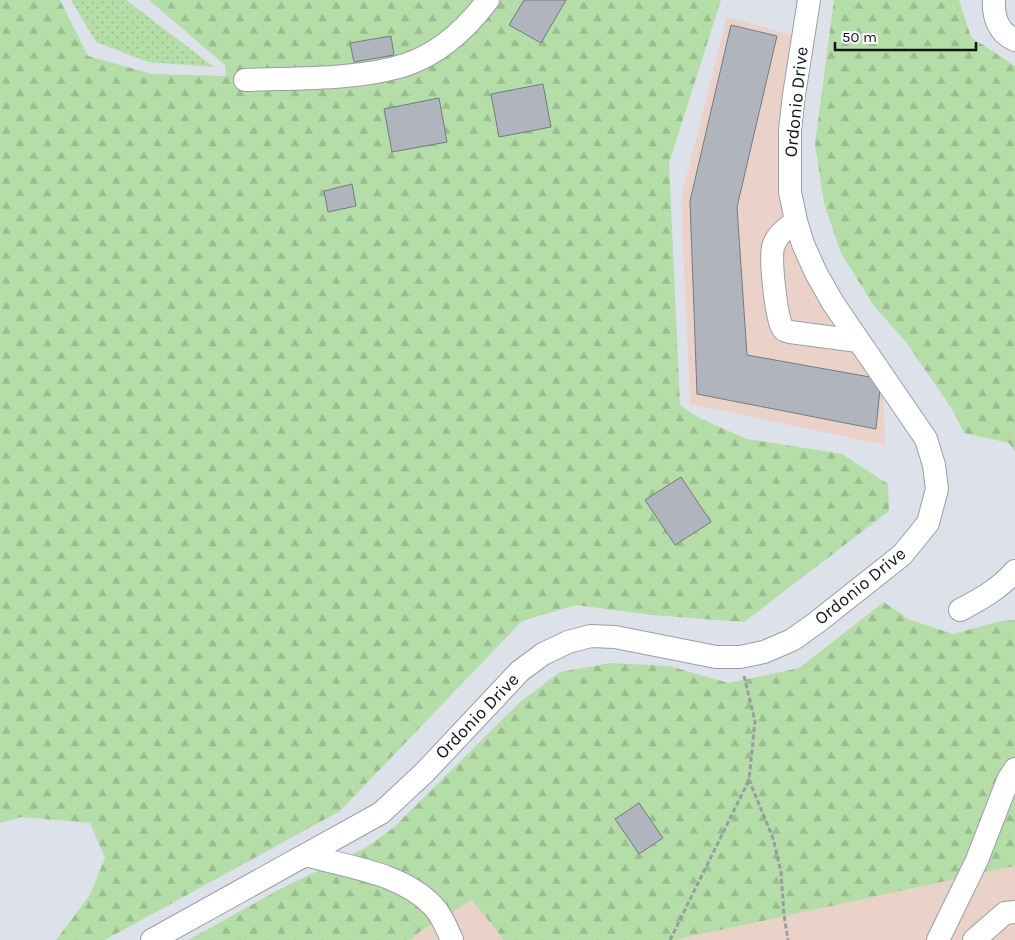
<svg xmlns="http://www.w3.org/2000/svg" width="1015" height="940" font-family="Karla,sans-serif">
<defs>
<pattern id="grass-dots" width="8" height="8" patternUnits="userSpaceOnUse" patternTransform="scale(1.25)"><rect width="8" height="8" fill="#b4dda7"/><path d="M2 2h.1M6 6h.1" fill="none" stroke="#9abd8f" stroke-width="1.8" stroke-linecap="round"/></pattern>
<pattern id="forest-firs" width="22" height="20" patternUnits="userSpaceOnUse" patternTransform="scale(1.25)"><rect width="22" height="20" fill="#b4dda7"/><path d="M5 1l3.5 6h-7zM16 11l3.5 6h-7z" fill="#9abd8f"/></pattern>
</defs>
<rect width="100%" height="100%" fill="#dde2ea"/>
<!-- commercial -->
<path fill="#ead2c9" d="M727,17l75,21 -15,155 96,186 2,66 -195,-41 -9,-207z
M1015,866v74h-341z
M472,900l32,40h-94l11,-9z"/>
<!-- grass -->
<path fill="url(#grass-dots)" d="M71,0h55l88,67 -66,-5 -52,-20z"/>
<!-- forest -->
<path fill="url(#forest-firs)" d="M0,0h60l28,56 64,18 74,2 -1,-11 -76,-65h572l-52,163 11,242 19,13 48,21 95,15 46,30 1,27 -145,111 -92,-7 -76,-10 -54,16 -182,190 -235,129h-49l34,-45 15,-37 -15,-35 -68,-6 -22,6z
M834,0h125l12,37 44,29v386l-6,-9 -45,-10 -10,-21 -48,-70 -32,-36 -33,-53 -17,-50 -9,-59z
M884,602l24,17 45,15 48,-13 14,-1v246l-341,74h-170l-32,-40 -51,31 -11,9h-222l96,-53 83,-40 25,-18 127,-126 41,-31 51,-9 58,3 60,17 70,-15z"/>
<!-- building -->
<path fill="#b0b5bd" stroke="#757981" d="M524,0h42l-25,43 -32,-18z
M731,25l46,11 -40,171 10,148 134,24 -5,50 -179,-35 -7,-193z
M391,36l3,19 -40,7 -4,-19z
M543,84l8,43 -52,10 -8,-43z
M439,98l8,44 -55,10 -8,-43z
M352,184l4,22 -28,6 -4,-21z
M681,477l30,45 -36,23 -30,-45z
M639,803l24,35 -24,16 -24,-35z"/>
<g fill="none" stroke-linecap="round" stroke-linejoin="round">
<defs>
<path id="minor" d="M994,0c-1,16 4,33 21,40
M245,80c48,-2 114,0 160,-15 34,-11 62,-37 83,-65
M796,221c-9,7 -20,14 -23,26 -3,14 3,64 8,78l3,5 6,2 68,9
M960,610c21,-11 39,-21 55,-39
M305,855c43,12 97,18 128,51 9,9 14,23 19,34
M152,940l229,-127 43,-40 96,-102 23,-17 25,-12 23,-6 24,1 101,20h24l24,-5 28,-12 24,-17 86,-68 26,-32 9,-34 -3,-24 -8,-26 -93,-136 -17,-30 -13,-29 -7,-23 -6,-29v-62l4,-35 15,-95
M938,940l39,-80 31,-80 7,-11
M974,940l31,-27 10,-1"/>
</defs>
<!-- minor casing -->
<use href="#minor" stroke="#999ea6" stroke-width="24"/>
<!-- path -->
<path stroke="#999da3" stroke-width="3" stroke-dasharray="5 2.5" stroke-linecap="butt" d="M744,676l11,45 -6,59 24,58 8,34 3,43 4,25
M670,940l79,-160"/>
<!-- minor -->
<use href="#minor" stroke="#fff" stroke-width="22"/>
</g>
<g text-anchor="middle" stroke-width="4" stroke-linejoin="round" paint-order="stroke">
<!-- street labels -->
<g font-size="18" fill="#111316" stroke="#fff">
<text transform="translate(796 102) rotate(-84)" y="6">Ordonio Drive</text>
<text transform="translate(860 586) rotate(-39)" y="6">Ordonio Drive</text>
<text transform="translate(477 716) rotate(-46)" y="6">Ordonio Drive</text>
</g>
</g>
<!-- scale -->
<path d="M835 42v8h141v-8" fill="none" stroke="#111316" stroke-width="2.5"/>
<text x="842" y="42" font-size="15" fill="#111316" stroke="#ffffff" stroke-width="4" paint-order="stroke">50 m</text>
</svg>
